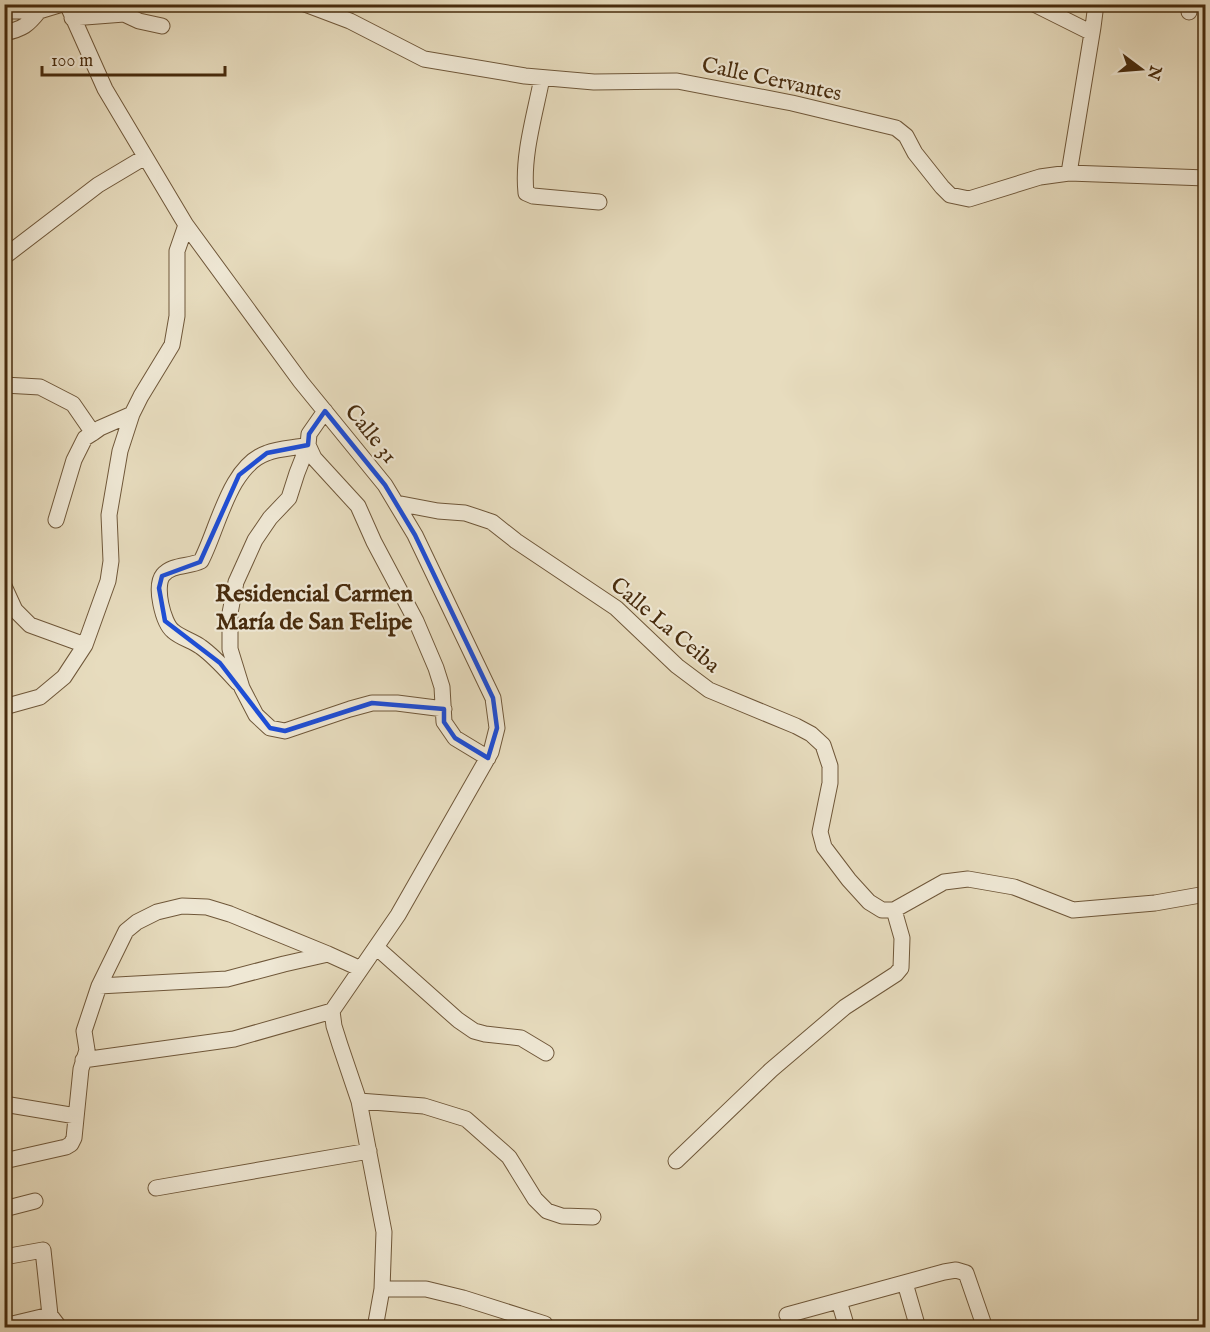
<svg xmlns="http://www.w3.org/2000/svg" width="1210" height="1332" font-family="'IM FELL English',serif">
<rect width="100%" height="100%" fill="#e7dcbe"/>
<filter id="stains"><feTurbulence type="fractalNoise" baseFrequency=".00333" numOctaves="4"/><feColorMatrix values="0 0 0 0 .2 0 0 0 0 .09 0 0 0 0 .02 0 0 0 .5 -.17"/></filter>
<radialGradient id="worn" r=".72"><stop offset=".6" stop-color="#630" stop-opacity="0"/><stop offset="1" stop-color="#630" stop-opacity=".3"/></radialGradient>
<g fill="none" stroke-linecap="round" stroke-linejoin="round">
<defs>
<path id="minor" d="M67,4l38,85 81,136 115,157 84,103 30,50 78,163 4,30 -6,24 -93,163 -66,96 2,15 6,19 19,56 25,131 -2,57 -7,39
M305,4l45,17 74,38 101,17 69,6 83,-1 115,22 104,25 10,8 9,17 27,34 8,8 19,4 71,-22 29,-4 137,5
M1034,4l58,29
M1189,4v8
M4,11h35l23,-7
M72,18l52,-4 15,7 23,5
M4,33c19,-4 24,-8 35,-22
M542,78c-7,36 -20,78 -16,115l7,3 66,6
M1069,173l24,-146 3,-23
M4,257l94,-72 47,-28
M4,385l36,2 33,17 20,29 7,-5 32,-14
M325,411l-16,23 -1,11 6,13 44,48 16,36 42,79 20,47 6,19 2,35 11,16 33,20
M308,445l-11,28 -8,25 -19,20 -15,22 -19,42 -6,31v36l12,39 14,27 14,13 15,3 65,-22 22,-6h25l47,6
M396,503l42,8 27,2 27,9 24,19 100,67 61,58 32,24 87,36 15,8 12,11 7,21v17l-10,49 4,15 25,33 20,22 13,8h12l50,-28 24,-3 46,8 59,23 82,-7 51,-9
M56,520l18,-60 11,-22 8,-5
M4,586l11,24 15,15 55,20
M238,683c-12,-13 -23,-26 -37,-36 -8,-6 -20,-9 -28,-16 -10,-8 -19,-45 -10,-56 9,-11 26,-8 38,-14 17,-32 28,-95 66,-108 12,-5 28,-5 41,-8
M4,707l36,-10 24,-20 21,-32 23,-64 3,-20 -2,-46 11,-64 12,-37 9,-18 31,-51 5,-29v-65l9,-26
M376,947l82,73 16,11 11,3 36,4 25,15
M99,986l128,-7 57,-15 44,-10
M83,1060l151,-21 98,-28
M359,1101l65,5 42,13 43,38 26,42 12,12 15,5 31,1
M4,1104l72,12
M4,1161l62,-14 5,-3 3,-6 7,-69 6,-19 -3,-19 15,-45 27,-55 11,-9 20,-10 25,-6 25,1 23,7 98,40 33,15
M676,1161l95,-91 74,-63 51,-33 5,-6 1,-30 -8,-28
M156,1188l213,-37
M4,1209l31,-8
M4,1257l39,-7 7,65
M905,1283l13,45
M382,1289h44l37,9 82,26
M839,1301l8,27
M50,1315l10,13
M787,1315l157,-43 12,-2 10,3 19,55
M4,1326l46,-11"/>
</defs>
<!-- minor casing -->
<use href="#minor" stroke="#6f5739" stroke-width="17"/>
<!-- minor -->
<use href="#minor" stroke="#efe8d5" stroke-width="15"/>
</g>
<!-- marked area -->
<path fill="none" stroke="#1d4ed8" stroke-width="4.5" stroke-linejoin="round" d="M325,411l60,74 30,50 78,163 4,30 -9,30 -33,-20 -11,-16v-13l-72,-6 -87,28 -15,-3 -50,-65 -55,-42 -6,-33 3,-12 38,-14 39,-87 28,-22 41,-8 1,-11z"/>
<g text-anchor="middle" stroke-width="4.5" stroke-linejoin="round" paint-order="stroke">
<!-- street labels -->
<g font-size="22" fill="#472b0d" stroke="#efe8d5">
<text transform="translate(772 78) rotate(12)" y="8">Calle Cervantes</text>
<text transform="translate(372 433) rotate(51)" y="8">Calle 31</text>
<text transform="translate(666 624) rotate(40)" y="8">Calle La Ceiba</text>
</g>
<!-- neighbourhood labels -->
<g font-size="24" font-weight="bold" fill="#472b0d" stroke="#efe8d5">
<text x="314" y="601">Residencial Carmen<tspan x="314" dy="28">María de San Felipe</tspan></text>
</g>
</g>
<!-- margin -->
<rect width="1210" height="1332" fill="none" stroke="#e7dcbe" stroke-width="24"/>
<rect x="6" y="6" width="1198" height="1320" fill="none" stroke="#472b0d" stroke-width="3"/>
<rect x="12" y="12" width="1186" height="1308" fill="none" stroke="#472b0d" stroke-width="1.5"/>
<!-- north arrow -->
<g transform="translate(1141 69) rotate(106)" stroke="#efe8d5" stroke-width="4.5" paint-order="stroke">
<path d="M0-4.5L10 22L0 15L-10 22Z" fill="#472b0d"/>
<text y="-9" font-size="16" font-weight="bold" text-anchor="middle" fill="#472b0d">N</text>
</g>
<!-- scale -->
<path d="M42 66v9h183v-9" fill="none" stroke="#472b0d" stroke-width="3"/>
<text x="51" y="66" font-size="18" fill="#472b0d" stroke="#efe8d5" stroke-width="4.5" paint-order="stroke">100 m</text>
<rect width="100%" height="100%" filter="url(#stains)"/>
<rect width="100%" height="100%" fill="url(#worn)"/>
</svg>
